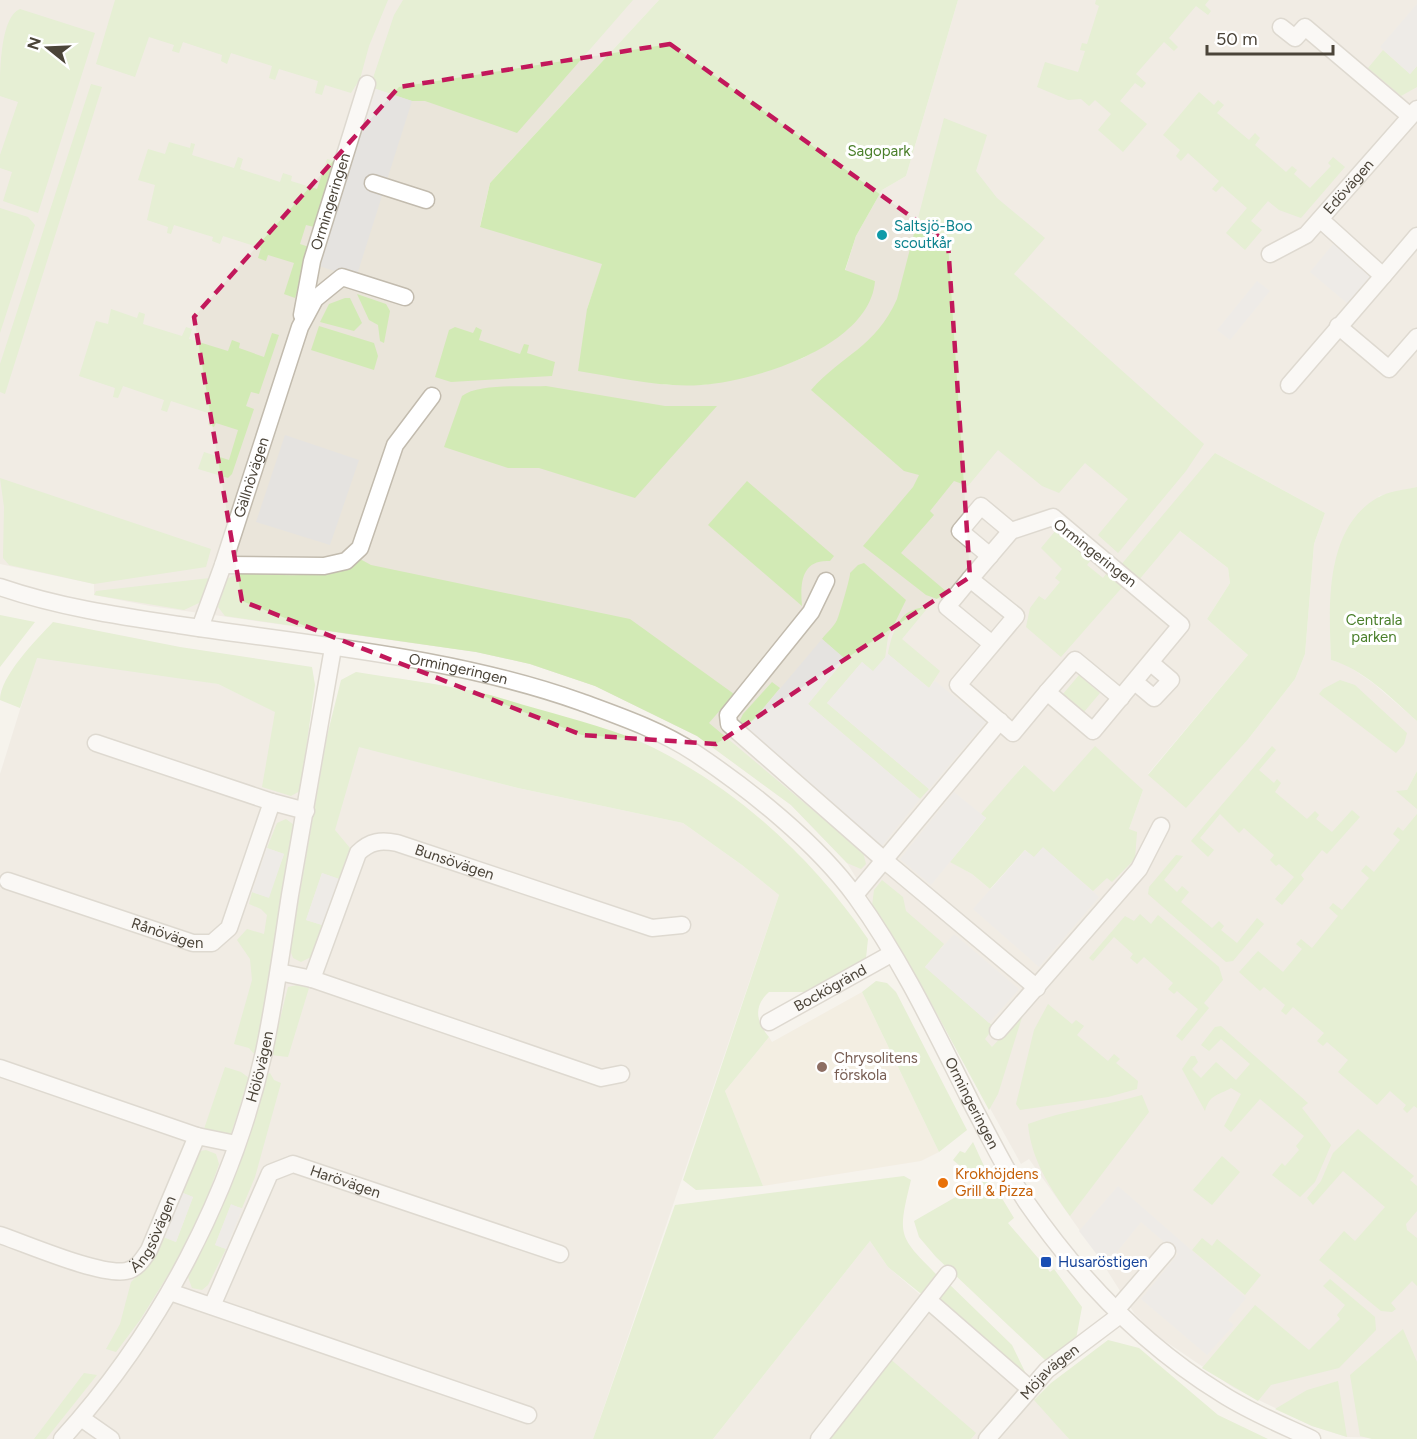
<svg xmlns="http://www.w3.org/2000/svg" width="1417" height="1439" font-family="Figtree,sans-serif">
<rect width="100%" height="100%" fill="#f6f3ec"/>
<!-- residential -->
<path fill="#eae5da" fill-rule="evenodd" d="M0,0h659l-169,183 -10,43 123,37 -16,46 50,71 31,5h35l55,-11 45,-16 32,-19 40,-58 -30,-10 11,-35 26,-46 24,-14 52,-176h459v487l-38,9 -44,66 -5,63 1,35 16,5 26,18 44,38v50l-10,19 10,9v640l-70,-2 -35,-11 -78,-38 -81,-55 -19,-20 -36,-57 -69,-97 -8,5 -103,-185 -71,-116 -56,-58 -94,-69 -102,-50 -65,-22 -54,-12 -326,-46 -56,-11v-11l-94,-20zM1215,453l110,60 -11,31 -9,110 -10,25 -46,59 -101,36 100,-119 -41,-36 23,-36 -2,-15 -48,-37zM1023,765l31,27 89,-2 -14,39 -139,60 -18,-15 -21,-12z
M36,658l64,5 118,21 117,56 183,48 165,35 59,42 37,30 -186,544h-593v-665z
M870,1241l18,26 130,112 51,60h-356z"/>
<!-- education -->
<path fill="#efe8d6" d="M862,992l77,160 -18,9 -158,25 -38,-95 44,-54 3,5z"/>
<!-- green -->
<path fill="#d2eab5" d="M115,0h273l-19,46 -9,33 -9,14 -26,-8 -3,10 -7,-2 3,-12 -39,-12 -4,11 -6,-2 3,-12 -41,-13 -4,11 -6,-3 1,-6 -39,-13 -4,11 -7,-2 2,-6 -25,-8 -14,40 -39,-13z
M403,0h230l-116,133 -92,-32h-13l-42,-14 24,-72z
M659,0h299l-52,176 -24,14 -26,46 -11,34 30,11c-5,65 -119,100 -174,104 -41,3 -83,-8 -123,-14l9,-62 15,-45 -122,-37 10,-44z
M1096,0h113l-4,5 6,6 -3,4 -12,-9 -27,32 9,9 -4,4 -10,-9 -28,32 10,9 -4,5 -7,-5 -15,18 27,23 -24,28 -25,-22 13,-16 -16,-14 -6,6 -8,-7 -13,1 -31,-13 8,-25 33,10 7,-21 -5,-1 2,-7 5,1 12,-38 -4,-2z
M20,9l75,24 -57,180 -35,-12 9,-29 -12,-4v-13l18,-53 -18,-6c0,-23 0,-79 20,-87z
M1383,50l27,24 7,-8v21l-16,9 -33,-28z
M91,84l11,3 -97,307 -5,-2v-28z
M1199,92l15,13 4,-5 6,5 -7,8 32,27 6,-7 5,5 -5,7 31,27 6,-6 5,4 -3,4 16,14 21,-22 -3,-3 5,-6 12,10 -44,51 -22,-8 -11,-9 -17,20 11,9 -17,20 -19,-17 21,-25 -25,-22 -6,6 -4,-3 7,-8 -31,-28 -7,8 -5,-5 4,-6 -17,-15z
M944,118l43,17 -11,36 21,27 48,40 -31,36 190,170 -18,27 -68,82 -20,-18 30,-36 -43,-36 -26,30 -17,-7 -44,-36 -30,36 -14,-5 -24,30 4,4 -33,38 46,39 -7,8 -14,-5 -63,-49 50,-59 6,-12 -15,-4 -93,-81c32,-36 64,-42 86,-91z
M169,142l21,6 1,-5 4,1 -3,11 42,13 4,-11 5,2 -3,10 40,13 3,-9 9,3 -1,5 26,8 10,-30 12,3 -21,66 -12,-3 -6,19 12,4 -17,50 -11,-4 10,-31 -26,-8 -2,6 -8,-3 3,-10 -38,-12 -3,8 -8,-3 1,-4 -39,-12 -3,9 -4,-1 1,-6 -21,-7 8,-35 -17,-5 10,-31 17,5z
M0,208l28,9 7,8 -35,108z
M357,294l29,10 4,7 -6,32 -4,-2 -2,-16 -9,-5z
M345,298h5l12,25 -8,8 -34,-9 9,-18z
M111,309l26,9 2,-6 6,2 -2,10 39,12 4,-9 6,2 -3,10 39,12 4,-11 8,3 -1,5 25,9 8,-24 7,2 -20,59 -8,-2 -5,14 8,3 -22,65 -4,4 -30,-9 6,-17 25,8 9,-30 -22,-7 -2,4 -6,-2 3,-11 -40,-13 -4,11 -6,-2 3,-10 -41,-14 -5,12 -5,-1 2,-9 -36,-12 17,-55 12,3z
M319,326l55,17 4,13 -4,14 -63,-20z
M455,327l18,6 3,-6 6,3 -3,10 41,14 4,-10 5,1 -2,8 28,9 -3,14 -101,6 -16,-5 14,-47z
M546,386l119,20h52l-82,92 -96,-30h-31l-64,-21 18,-51c17,-13 62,-9 84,-10z
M1215,453l110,60 -11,31 -9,110 -10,25 -46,59 -63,70 -38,-33 100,-120 -41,-36 23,-36 -2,-15 -48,-37 -42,50 -18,-15z
M0,478l211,71 -5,18 -112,17 -85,-19 -6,-7 1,-51z
M747,481l87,75 -4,5c-29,-2 -30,23 -28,45l-94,-81z
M1417,487v234c-26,-23 -52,-51 -86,-61 -2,-53 -7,-131 46,-162 11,-7 27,-8 40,-11z
M1061,524l30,36 -4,5 16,13 6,-8 16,14 -64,73 -35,-30 4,-19 9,-12 6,4 15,-18 -5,-4 7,-9 -21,-21z
M360,559l11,6 259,54 104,75 -25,29 154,129 3,12 -5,5 -14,-6 -56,-58 -94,-69 -102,-50 -65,-22 -54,-12 -251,-36 -7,-9 9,-28 11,-6c42,1 85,9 122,-14z
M864,563l42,37 -18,37 -3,21 -12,14 -11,-10 -35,41 102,86 -9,10 -112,-95 37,-45 -23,-20c4,-6 12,-12 15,-19 2,-4 14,-45 13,-47l8,-8z
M210,578l-9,24 -17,8 -90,-15 2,-4z
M930,605l-28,34 38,32 -11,17 -41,-34c2,-13 9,-38 23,-43 6,-3 13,-4 19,-6z
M0,615l35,7 -35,45z
M53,622l127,25 132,20 3,18 -15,106 -9,5 -29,-9 13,-75 -57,-28 -181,-26 -17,50 -20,-8c0,-24 37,-61 53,-78z
M356,672c38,6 77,11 116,19 22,4 44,12 66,18 38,11 80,21 116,39 87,44 159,111 214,191l-2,19 -61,34h-36c-16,14 -13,30 0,45l-44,54 38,95 -67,4 -13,-10 96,-285 -37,-30 -59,-42 -165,-35 -159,-41 -24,83 15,18 -11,31 -17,-6 -16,47 16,5 -11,32 -10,5 -8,-4 -3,-8 37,-214 14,-56z
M1079,675l21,18 -16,19 -21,-18z
M1340,680l15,5 52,48 -3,11 -8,9 -77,-59 4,-5z
M772,682l8,6 -34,41 -6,-9 3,-6z
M1095,746l48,44 -14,39 8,3 -2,27 -23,23 -5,-4 -14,13 -50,-43 -9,10 -9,-8 -35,39 -18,-15 -22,-12 36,-44 -5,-4 43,-49 30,27z
M1272,746l4,4 -17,20 15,13 3,-4 4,4 -6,9 32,27 8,-8 4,4 -3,4 16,13 20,-22 8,7 -33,37 -5,-4 -21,25 3,4 -22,26 -7,-6 19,-22 -15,-13 -3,2 -6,-6 4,-5 -30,-27 -5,5 -19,-19 -20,24 14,12 -6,7 -17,-16z
M1417,771v38l-21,-18 11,-1z
M1417,814v294l-3,-2 -7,7 -4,-4 3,-4 -16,-14 -13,14 -39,-33 10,-12 -21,-18 -4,4 -6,-5 7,-8 -31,-26 -7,8 -5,-4 4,-6 -21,-18 -4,4 -21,-19 19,-21 25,21 19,-23 -6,-5 5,-5 11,9 26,-32 -9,-8 4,-5 9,7 27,-32 -8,-7 5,-6 8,7 26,-32 -7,-6 5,-7 5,4z
M286,819l8,6 -34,214 -5,16 -6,-7 -15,-4 18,-64 -2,-21 -13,-19 10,-11 17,5 3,-19 -6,-6 -12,-5 3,-12 16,5 16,-43 -17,-6 10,-25z
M1176,855l7,1 -19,24 13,12 5,-6 7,6 -8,10 31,26 7,-7 5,5 -3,4 16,13 20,-25 7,6 -31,37 -7,1 -78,-68 1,-7z
M882,880l21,17 3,14 38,33 -19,23 69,60 -9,12 7,8 31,-33 -25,80 -9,16 -71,-131 -46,-73 2,-16z
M1140,914l11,10 7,-9 61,52 4,13 -19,23 5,5 -27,33 -6,-5 22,-27 -21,-18 -3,3 -6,-5 5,-6 -29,-26 -7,7 -7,-6 3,-4 -19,-17 -21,24 -4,-3 36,-42 9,5z
M876,981l11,2 9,9 71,138 -28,22 -77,-160z
M297,985l12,3 -21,69 -17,-2 17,-68z
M1048,1004l24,20 4,-4 8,6 -7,9 31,26 6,-7 6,5 -4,4 22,18 -1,8 -29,8 -88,13 -4,-6 18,-74z
M1221,1026l87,77 -6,5 29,37 -16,37 -15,15 -28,-22 10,-12 3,3 14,-16 -3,-4 8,-10 -44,-37 -29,33 -7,-6 17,-32 -10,-6c-14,8 -21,6 -26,23l-23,-42 9,-13h4l3,6 -6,7 9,9 15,-16 20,18 14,-16 -29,-25 -12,12 -8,-6 14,-18z
M225,1067l16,5 8,6 -18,56 -3,2 -23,-2 -1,-5z
M270,1073l4,7 7,3 -26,94 -13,31 -11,-3 -16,40 11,4 -18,36 -6,5 -10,-2 -4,-11 21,-43 56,-159z
M1142,1095l7,17 -79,104c-20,-28 -39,-57 -42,-92 37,-14 77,-18 114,-29z
M1358,1129l56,47 -4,4 7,6v25l-11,13 1,6 10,8v48l-5,-5 -21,22 5,6 -4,3 -11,-1 -62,-51 25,-29 11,10 30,-34 -42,-36 -30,34 -6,-7 14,-17 12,-28z
M973,1142l16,35 25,41 -6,5 42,49 4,-3 28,38 -6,32 -31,21 -109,-103 -17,-20 -5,-16 66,-38 -27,-23 7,-9 5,2z
M206,1150l10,4 3,10 -23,66 -56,90 -24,32 -10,-3 14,-25 11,-42 18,-18 12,-28 15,6 17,-45 -15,-6 17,-39z
M1222,1156l18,16 -28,33 -19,-15z
M904,1176l7,4c-14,57 -13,56 28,97l-14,20 -37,-30 -18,-26 -157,198h-120l82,-234z
M1202,1238l10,8 5,-7 44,36 -16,20 -53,-45z
M1330,1279l45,38 1,13 -37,38 -68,17 -13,16 -56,-33 53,-63 54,45 31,-31 -3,-4 8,-10 -22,-19z
M948,1283l64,62 14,29 -8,5 -85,-75z
M1403,1329l14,33v77h-45l-12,-3 -10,-61z
M1108,1340l31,8 79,67 50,24h-199l-35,-39 17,-17z
M888,1357l88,76 -5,6h-144z
M84,1373l13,2 -51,64h-12z
M1338,1381l9,56 -35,-11 -37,-17 32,-19z"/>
<!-- parking -->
<path fill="#e5e3e0" d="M1417,4v62l-7,8 -30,-27z
M376,89l36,12 -56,177 -37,-12z
M1334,243l38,32 -24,29 -38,-32z
M1257,281l13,10 -40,49 -13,-10z
M285,435l74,25 -29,85 -74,-23z
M822,639l23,20 -37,45 112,95 -40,49 -134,-119z
M888,654l41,34 6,-7 51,41 -57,67 -102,-86 35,-41 11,9z
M954,792l32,26 -55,67 -31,-26z
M1043,847l56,50 -60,70 -66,-58 52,-59 9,7z
M267,848l17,6 -15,44 -17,-6z
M322,873l17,6 -17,46 -16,-5z
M954,934l65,55 -30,34 -64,-56z
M1118,1186l128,112 -18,22 6,5 -27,30 -66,-56 37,-45 -37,-32 -33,41 -10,-7 -19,-25z
M178,1191l15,6 -17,45 -15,-6z
M231,1204l11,5 -16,40 -11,-4z"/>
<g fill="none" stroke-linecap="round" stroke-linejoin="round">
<defs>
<g id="minor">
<path d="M1281,27l14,11 10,-11 105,89"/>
<path d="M373,183l53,17"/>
<path d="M1321,220l62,56 34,-40"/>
<path id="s1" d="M1270,254l36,-19 111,-126"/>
<path id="s2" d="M302,315l10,-54 55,-177"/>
<path d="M1338,326l51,43 28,-32"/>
<path d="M1289,385l94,-109"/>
<path d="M1053,517l128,108 -88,106 -46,-39 -34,41 -55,-48 58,-69 -46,-37 41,-48z"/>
<path d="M990,556l-30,-25 21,-25 30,25"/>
<path d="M223,565l101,1 22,-5 14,-13 35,-103 37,-49"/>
<path d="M970,579l-23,28 45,37"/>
<path d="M826,581l-15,31 -83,103 1,9 155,136 153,128"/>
<path id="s3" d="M0,587c58,20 119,29 179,38 133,20 276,32 402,77 38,14 79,28 114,51 54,36 122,90 161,144 47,65 82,140 118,211 17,32 33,65 53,95 52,75 117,143 195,191 28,18 60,31 90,45"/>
<path id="s4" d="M200,628l23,-63 77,-238 15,-28 27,-22 63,20"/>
<path d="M1135,682l19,16 17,-18 -20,-17"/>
<path d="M1047,692l28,-32 46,38"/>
<path d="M96,743l176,59"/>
<path id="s5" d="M8,881l185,62h19l17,-15 43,-126 34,9"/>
<path d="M855,895l145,-174"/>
<path d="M279,972l33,7 289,99 20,-4"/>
<path id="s6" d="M312,979l46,-126c12,-12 23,-13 39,-10l255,85 30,-3"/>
<path id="s7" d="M769,1022l122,-68"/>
<path d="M998,1031l141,-162 22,-43"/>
<path d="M0,1068l197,68"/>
<path id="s8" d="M0,1235c27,9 100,41 126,36 11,-2 17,-12 23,-21l48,-114 39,8"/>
<path d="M170,1292l358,123"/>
<path d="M928,1300l101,88"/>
<path id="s9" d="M212,1306l58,-133 23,-9 267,90"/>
<path d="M1116,1310l51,-59"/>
<path d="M81,1418l30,21"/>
<path id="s10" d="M62,1439c98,-108 170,-245 202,-387 11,-52 18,-105 26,-157 14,-82 29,-164 43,-247"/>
<path d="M819,1439l129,-165"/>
<path id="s11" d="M987,1439l60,-69 73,-55"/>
</g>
</defs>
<!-- minor casing -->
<use href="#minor" stroke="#c2bbae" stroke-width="19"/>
<!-- minor -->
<use href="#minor" stroke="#fff" stroke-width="16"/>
</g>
<!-- marked area -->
<path d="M0 0H1417V1439H0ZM670,44l278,199 22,334 -254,167 -134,-9 -340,-134 -48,-284 205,-230z" fill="#f6f3ec" fill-opacity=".55" fill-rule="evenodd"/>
<path fill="none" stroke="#c2185b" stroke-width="4.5" stroke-dasharray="12 8" stroke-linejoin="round" d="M670,44l278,199 22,334 -254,167 -134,-9 -340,-134 -48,-284 205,-230z"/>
<!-- markers -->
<circle fill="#0f9aa8" stroke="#fff" stroke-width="2" cx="882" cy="235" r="6"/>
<circle fill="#8d6e63" stroke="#fff" stroke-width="2" cx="822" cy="1067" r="6"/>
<circle fill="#e8710a" stroke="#fff" stroke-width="2" cx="943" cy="1183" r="6"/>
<rect fill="#1a4fb4" stroke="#fff" stroke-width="2" x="1040" y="1256" width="12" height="12" rx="3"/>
<g text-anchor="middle" stroke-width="6" stroke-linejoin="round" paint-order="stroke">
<!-- park labels -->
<g font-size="15" fill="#4a7f2a" stroke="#fff">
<text x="879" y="156">Sagopark</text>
<text x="1374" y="625">Centrala<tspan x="1374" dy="17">parken</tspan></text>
</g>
<!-- street labels -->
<g font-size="15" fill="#4b4439" stroke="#fff">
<text dy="5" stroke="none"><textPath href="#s1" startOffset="105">Edövägen</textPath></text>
<text dy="5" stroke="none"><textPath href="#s2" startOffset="117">Ormingeringen</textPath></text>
<text dy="5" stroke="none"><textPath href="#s4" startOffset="159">Gällnövägen</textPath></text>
<text transform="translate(1095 553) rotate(38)" y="5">Ormingeringen</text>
<text dy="5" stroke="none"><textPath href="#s3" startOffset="466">Ormingeringen</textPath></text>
<text dy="5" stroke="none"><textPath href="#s6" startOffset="237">Bunsövägen</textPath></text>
<text dy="5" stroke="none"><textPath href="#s5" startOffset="168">Rånövägen</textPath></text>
<text dy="5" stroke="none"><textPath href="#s7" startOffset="70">Bockögränd</textPath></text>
<text dy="5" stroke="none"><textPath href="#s10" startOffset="426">Hölövägen</textPath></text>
<text dy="5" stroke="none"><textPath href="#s3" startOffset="1172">Ormingeringen</textPath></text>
<text dy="5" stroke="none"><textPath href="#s9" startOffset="225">Harövägen</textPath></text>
<text dy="5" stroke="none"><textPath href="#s8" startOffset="180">Ängsövägen</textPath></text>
<text dy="5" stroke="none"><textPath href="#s11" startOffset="92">Möjavägen</textPath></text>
</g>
<!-- culture labels -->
<g font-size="15" fill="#0d838f" stroke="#fff" text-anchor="start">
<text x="894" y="231">Saltsjö-Boo<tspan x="894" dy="17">scoutkår</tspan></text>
</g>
<!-- education labels -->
<g font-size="15" fill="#785e54" stroke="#fff" text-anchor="start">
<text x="834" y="1063">Chrysolitens<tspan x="834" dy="17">förskola</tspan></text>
</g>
<!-- food labels -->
<g font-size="15" fill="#c56008" stroke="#fff" text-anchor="start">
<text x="955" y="1179">Krokhöjdens<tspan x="955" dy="17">Grill &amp; Pizza</tspan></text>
</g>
<!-- transit labels -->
<g font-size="15" fill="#164399" stroke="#fff" text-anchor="start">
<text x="1058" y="1267">Husaröstigen</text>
</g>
</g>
<!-- north arrow -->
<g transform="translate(48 48) rotate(288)" stroke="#ffffff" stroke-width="4.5" paint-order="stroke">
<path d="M0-4.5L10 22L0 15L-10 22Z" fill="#4b4439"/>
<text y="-9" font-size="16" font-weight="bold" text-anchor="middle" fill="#4b4439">N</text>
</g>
<!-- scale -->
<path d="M1207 45v9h126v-9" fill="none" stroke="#4b4439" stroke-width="3"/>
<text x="1216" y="45" font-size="18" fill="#4b4439" stroke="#ffffff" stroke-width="4.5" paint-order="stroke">50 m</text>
</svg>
